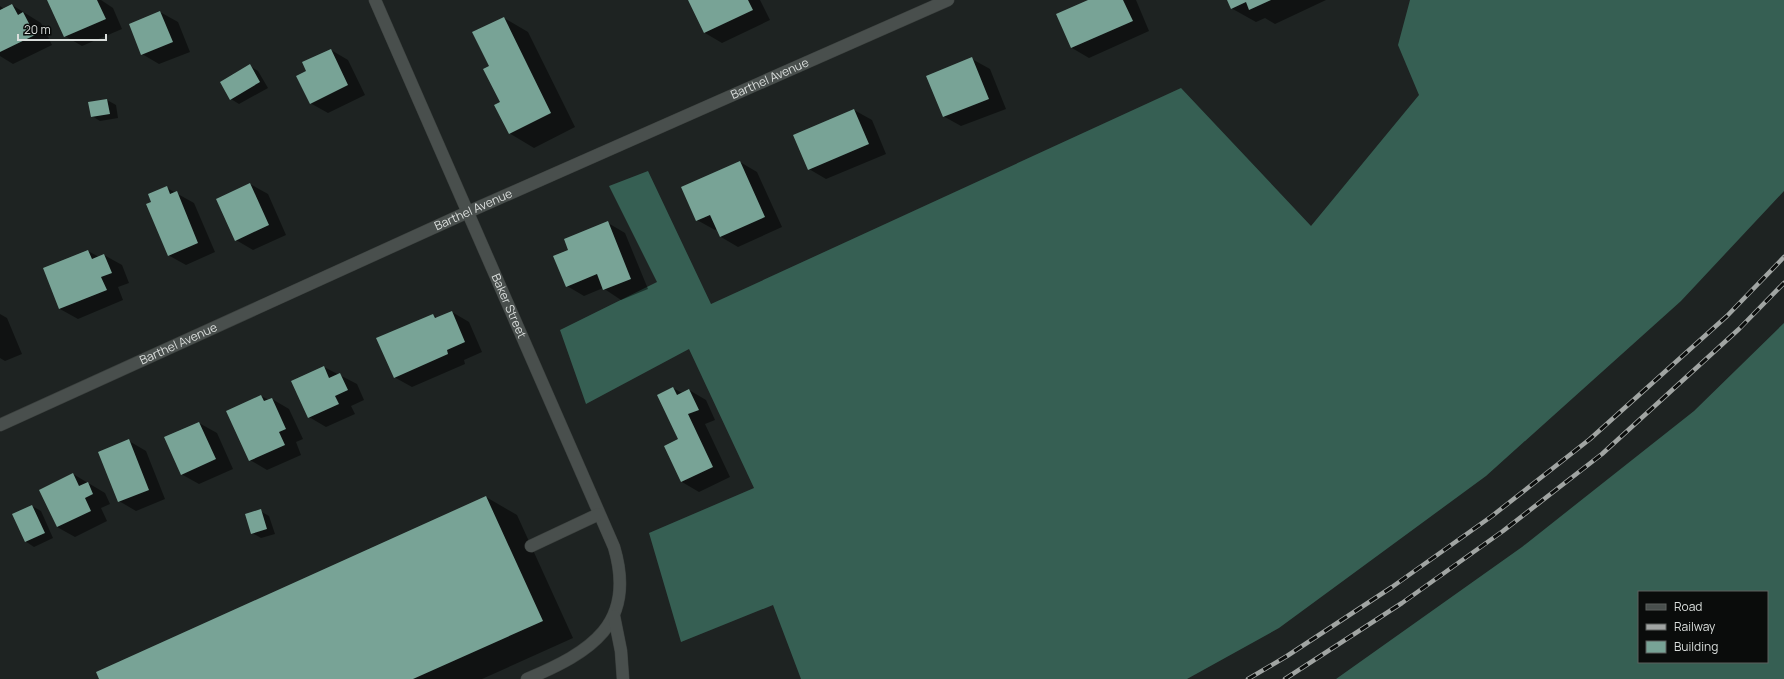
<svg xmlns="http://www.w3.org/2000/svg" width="1784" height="679" font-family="Manrope,sans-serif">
<rect width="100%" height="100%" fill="#1e2322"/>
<!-- forest -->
<path fill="#365f53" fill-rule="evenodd" d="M1410,0h374v191l-103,110 -195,175 -207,152 -92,51h-386l-28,-74 -92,37 -32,-109 105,-45 -65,-139 -103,55 -26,-74 97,-48 -48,-96 39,-15 63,133 470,-216 130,138 108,-131 -21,-50z
M1784,323v356h-448l186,-132 172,-136zM1639,592h128v70h-128z"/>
<!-- shadow -->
<path fill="#0007" d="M48,0h53l12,8 9,21 -40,17 -17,-10z
M690,0h70l10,20 -48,23 -17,-10z
M1091,0h45l13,31 -60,27 -17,-10z
M1228,0h98l-51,24 -10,-6 -9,4 -25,-14z
M12,5l29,18 11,22 -39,19 -13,-8v-50l4,3z
M160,12l18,10 12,30 -31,12 -17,-10z
M504,18l24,14 47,95 -41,21 -25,-15 -18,-67z
M331,50l17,10 17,35 -37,18 -18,-10 -2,-32z
M972,59l18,10 16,40 -45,17 -18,-10z
M250,66l8,5 10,17 -29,16 -8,-5z
M107,100l9,5 2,13 -18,3 -8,-5 -2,-13z
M854,110l18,10 14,34 -60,25 -17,-10z
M740,162l17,10 25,55 -44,20 -17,-10 -4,-8 -2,1 -18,-10z
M250,184l18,10 18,41 -33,15 -17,-10z
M167,188l27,15 21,49 -29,13 -18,-10 -16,-52z
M608,223l17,10 23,56 -27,11 -18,-12 -19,8 -17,-10z
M88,251l11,6 5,-2 18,10 7,18 -11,4 5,13 -45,19 -18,-10 -16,-40z
M452,312l17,10 13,30 -18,8 1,4 -53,23 -18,-10 39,-62 5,3z
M0,314l7,4 15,36 -17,7 -5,-3z
M324,367l33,17 7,16 -13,6 4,8 -29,13 -17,-10z
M673,388l9,5 7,-3 17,10 9,20 -10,4 25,53 -31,15 -17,-10 -17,-36 15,-7z
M261,396l8,4 3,-1 17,10 14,30 -7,3 5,13 -34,15 -17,-10 -22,-49z
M199,423l18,10 16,36 -34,15 -18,-10 -15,-37z
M129,441l17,10 19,48 -29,12 -17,-10z
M73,474l32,19 5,11 -9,4 6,13 -32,16 -18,-10z
M486,497l31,18 56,123 -91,41h-382z
M32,506l9,5 12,27 -19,9 -9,-6z
M260,511l9,5 6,18 -14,4 -9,-5z"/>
<!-- building -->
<path fill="#78a396" d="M47,0h50l9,19 -42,18z
M688,0h60l5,10 -49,23z
M1088,0h35l10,21 -62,27 -15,-34z
M1227,0h44l-22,10 -3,-8 -15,7z
M12,4l6,11 5,-3 12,23 -35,17v-42z
M160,11l13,31 -32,13 -12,-31z
M504,17l47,96 -42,21 -15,-29 6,-3 -17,-33 6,-3 -17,-34z
M331,49l17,36 -38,19 -14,-28 10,-5 -4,-9z
M972,57l17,42 -46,18 -17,-41z
M250,64l10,18 -30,18 -10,-18z
M107,99l3,15 -19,3 -3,-15z
M854,109l15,35 -61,26 -15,-35z
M740,161l25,56 -45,20 -10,-22 -14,6 -15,-34z
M250,183l19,42 -34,16 -19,-42z
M167,186l3,8 7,-3 21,52 -30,13 -22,-52 5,-2 -3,-8z
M608,221l23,58 -28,11 -6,-16 -31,13 -13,-31 15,-6 -4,-11z
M88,250l4,9 12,-5 8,19 -11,4 6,13 -48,19 -16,-41z
M452,311l13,31 -18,8 1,4 -54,24 -18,-40 57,-24 2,4z
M324,366l5,12 11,-5 8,17 -13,6 4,8 -31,14 -17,-37z
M673,387l4,8 12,-6 10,21 -11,4 25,53 -32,15 -17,-36 14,-7 -21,-44z
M261,395l3,6 8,-3 14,31 -7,3 6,13 -36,16 -23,-50z
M199,422l17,37 -35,16 -17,-38z
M129,439l20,51 -31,12 -20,-50z
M73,473l6,13 9,-4 5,12 -8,4 6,13 -34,16 -18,-37z
M486,496l57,125 -130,58h-314l-3,-7z
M32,505l13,28 -20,9 -13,-28z
M261,509l6,20 -16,5 -6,-20z"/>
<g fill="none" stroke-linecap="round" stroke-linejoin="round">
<defs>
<g id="minor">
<path id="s1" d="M375,0l239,547c23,77 -23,105 -87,132"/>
<path id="s2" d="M0,425l468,-213 480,-212"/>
<path d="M531,546l68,-32"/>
<path d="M614,616l7,35 2,28"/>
</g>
</defs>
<!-- minor casing -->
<use href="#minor" stroke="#3a3f3d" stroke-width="13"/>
<!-- minor -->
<use href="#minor" stroke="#494f4d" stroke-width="12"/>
<defs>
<path id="rail" d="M1248,679l39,-23 105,-69 100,-71 98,-77 137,-123 57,-59
M1285,679l117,-76 101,-72 99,-77 137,-125 45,-46"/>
</defs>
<!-- rail casing -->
<use href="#rail" stroke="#a1a5a3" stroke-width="4.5"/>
<!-- rail -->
<use href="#rail" stroke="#0a0c0b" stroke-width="3" stroke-dasharray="9" stroke-linecap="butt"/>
</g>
<g text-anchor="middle" stroke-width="4" stroke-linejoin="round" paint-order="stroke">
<!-- street labels -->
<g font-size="12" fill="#dadedc" stroke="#0a0c0b">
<text dy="4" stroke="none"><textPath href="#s2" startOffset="844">Barthel Avenue</textPath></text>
<text dy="4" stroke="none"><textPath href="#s2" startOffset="520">Barthel Avenue</textPath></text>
<text dy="4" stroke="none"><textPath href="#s1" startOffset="334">Baker Street</textPath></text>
<text dy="4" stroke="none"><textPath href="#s2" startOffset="196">Barthel Avenue</textPath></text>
</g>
</g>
<!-- legend -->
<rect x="1638" y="591" width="130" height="72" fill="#0a0c0b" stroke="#5d605f"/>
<rect x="1646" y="604" width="20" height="6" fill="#494f4d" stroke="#5d605f"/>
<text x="1674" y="611" font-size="12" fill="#dadedc">Road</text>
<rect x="1646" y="624" width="20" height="6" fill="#a1a5a3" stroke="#5d605f"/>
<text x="1674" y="631" font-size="12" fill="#dadedc">Railway</text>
<rect x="1646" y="641" width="20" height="12" fill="#78a396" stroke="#5d605f"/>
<text x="1674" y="651" font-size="12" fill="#dadedc">Building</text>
<!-- scale -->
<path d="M18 34v6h88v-6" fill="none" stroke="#dadedc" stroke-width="2"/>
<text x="24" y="34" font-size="12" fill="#dadedc" stroke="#0a0c0b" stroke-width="3" paint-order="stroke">20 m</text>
</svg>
